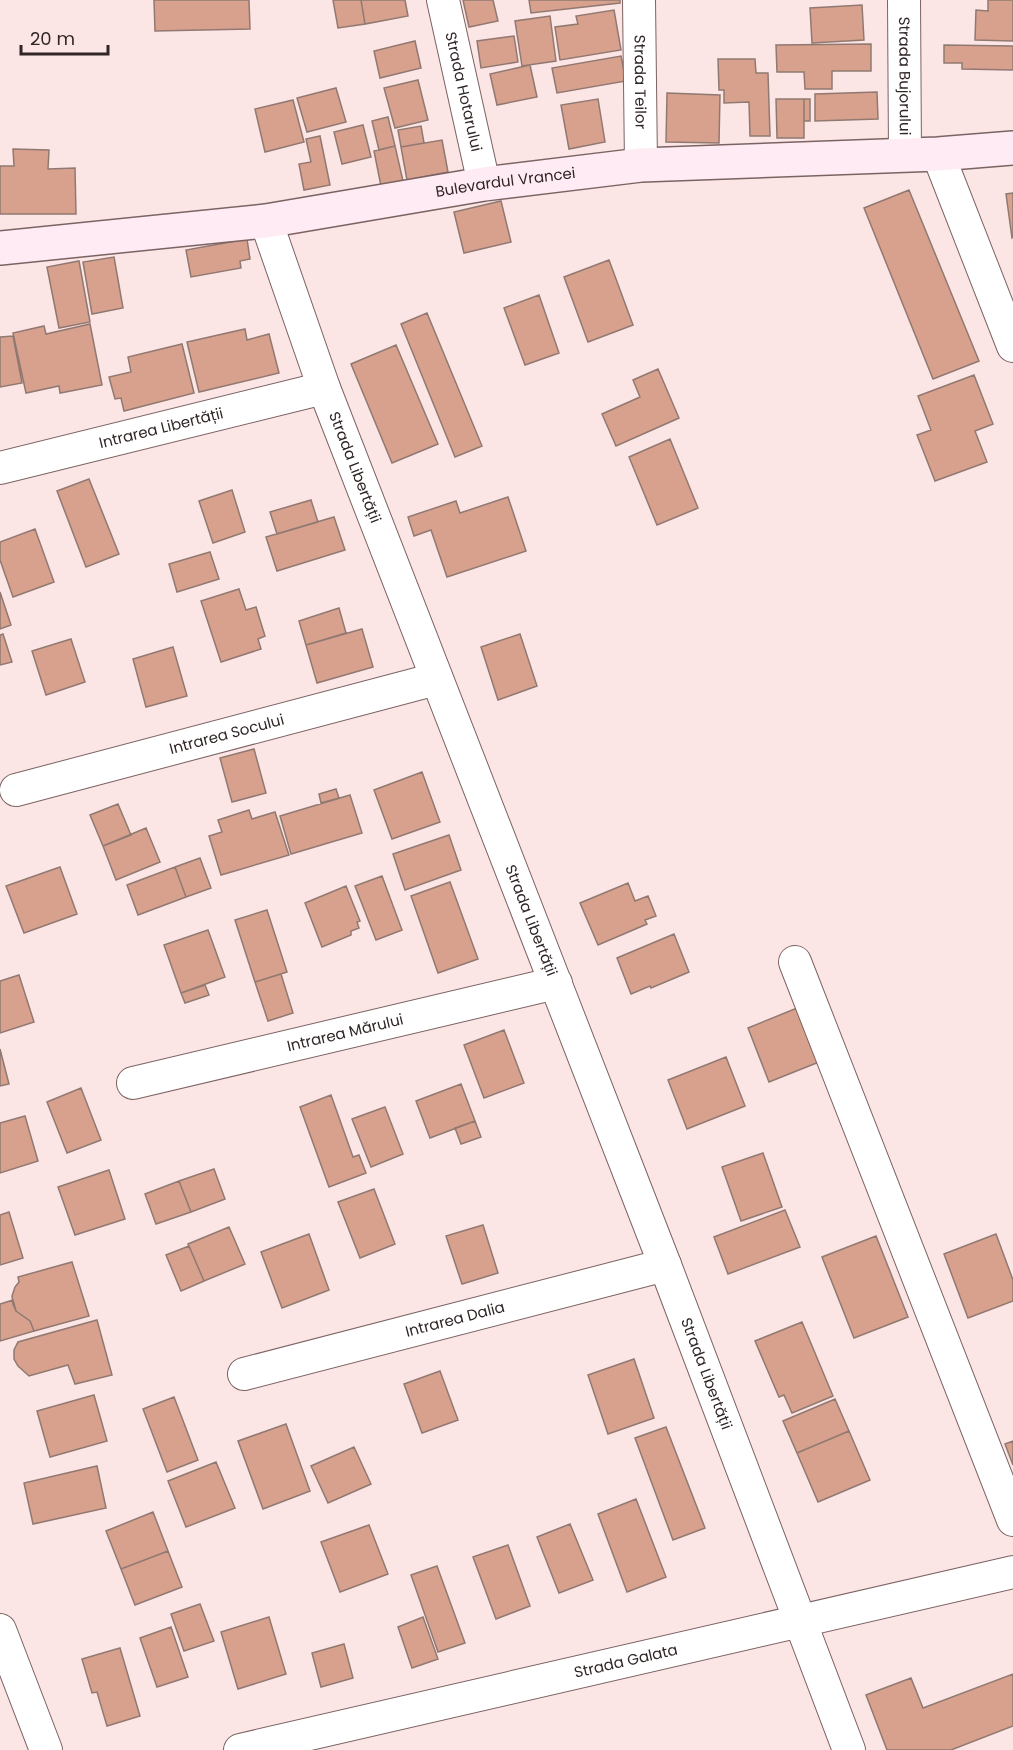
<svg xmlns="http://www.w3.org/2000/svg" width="1013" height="1750" font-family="Poppins,sans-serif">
<rect width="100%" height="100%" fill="#fce5e5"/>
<!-- building -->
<path fill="#d7a18e" stroke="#917971" stroke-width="1.5" d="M154,0h95l1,29 -95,2z
M333,0h28l4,24 -27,4z
M361,0h44l3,16 -43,8z
M463,0h30l5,21 -29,6z
M529,0h91v3l-89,10z
M988,0h25v41l-38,-1 1,-30 12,1z
M862,5l2,35 -52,3 -2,-35z
M614,10l7,40 -61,10 -5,-33 23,-3 -2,-8z
M550,16l6,45 -34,5 -7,-45z
M514,36l4,26 -37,6 -4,-27z
M415,41l6,27 -41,10 -6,-27z
M871,44v27h-39v18h-27l-1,-17h-27l-1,-27z
M944,45l69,1v24l-51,-1v-6h-18z
M621,56l5,25 -69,12 -5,-25z
M718,59h37l1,14h12l2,63h-20l-1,-34 -25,1v-13h-5z
M530,65l7,32 -40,8 -7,-31z
M418,80l10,40 -33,8 -11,-40z
M336,88l10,34 -39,10 -10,-34z
M877,92l1,27 -63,2v-27z
M667,93l53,2 -1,48 -53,-1z
M598,99l7,43 -36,7 -8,-44z
M776,99h28v39h-27z
M804,99h6v22h-6z
M293,100l11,42 -39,10 -10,-43z
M388,117l7,29 -16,4 -7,-29z
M363,125l8,32 -29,7 -8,-32z
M421,126l3,17 -23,4 -3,-17z
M320,136l10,49 -26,5 -5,-26 12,-2 -5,-23z
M442,140l6,32 -41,8 -6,-33z
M395,146l8,35 -22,5 -7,-35z
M13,149l36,1 -1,19 27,-1 1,46h-76v-48h14z
M909,190l70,171 -46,18 -69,-171z
M1013,193v44l-1,1 -6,-44z
M501,201l10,41 -47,11 -10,-41z
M247,239l3,20 -10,2 1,7 -50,9 -5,-27z
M114,257l9,51 -31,6 -9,-52z
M609,260l24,65 -45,17 -24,-65z
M79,261l11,61 -31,6 -12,-61z
M539,295l20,58 -34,12 -21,-57z
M427,313l55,133 -27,11 -54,-133z
M90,324l12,61 -42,8 -1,-7 -33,7 -13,-60 31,-7 2,8z
M245,329l2,11 22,-6 10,39 -80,19 -12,-50z
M13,336l9,47 -22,4v-50z
M182,344l12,49 -70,18 -3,-13 -6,1 -6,-22 22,-5 -3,-15z
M396,345l42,99 -46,19 -41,-99z
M658,369l21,49 -63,28 -14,-32 38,-17 -7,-17z
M974,375l19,49 -18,7 12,31 -52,19 -18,-46 14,-5 -13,-34z
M670,439l28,69 -41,17 -28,-68z
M89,479l30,75 -33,13 -29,-76z
M232,490l13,42 -32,11 -14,-42z
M508,497l18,54 -79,26 -16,-47 -17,6 -6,-19 48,-16 4,12z
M311,500l7,22 -41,12 -7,-22z
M334,517l11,33 -68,21 -11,-34z
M35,529l19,53 -41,15 -13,-37v-18z
M210,552l9,27 -42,13 -8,-28z
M239,589l7,21 10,-3 9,29 -7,3 3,10 -40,13 -20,-61z
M0,592l11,33 -11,4z
M339,608l7,25 -40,12 -7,-24z
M362,629l11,38 -56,16 -11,-38z
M3,634l9,28 -12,3v-30z
M520,634l17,52 -39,14 -17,-53z
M71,639l14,43 -39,13 -14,-44z
M173,647l14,49 -41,11 -13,-48z
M254,749l12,44 -34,9 -12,-44z
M422,772l18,50 -48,17 -18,-49z
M336,789l3,9 -18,5 -2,-9z
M350,795l12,38 -71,21 -11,-38z
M118,804l13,31 -28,11 -13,-31z
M249,810l3,9 23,-7 14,43 -68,20 -12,-39 13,-4 -4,-12z
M146,828l14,34 -44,18 -13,-34z
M449,835l12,35 -56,20 -12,-36z
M200,858l11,30 -25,9 -11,-30z
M60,867l17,47 -53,19 -18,-47z
M175,867l11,30 -48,18 -11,-30z
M382,876l20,54 -26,10 -21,-54z
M450,882l28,77 -40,14 -27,-77z
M628,883l7,18 13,-5 8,20 -11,4 2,4 -49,21 -18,-42z
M346,886l14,35 -3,1 2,6 -8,3v4l-29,12 -17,-44z
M267,910l20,62 -32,10 -20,-62z
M208,930l17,47 -44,16 -17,-48z
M674,934l15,38 -38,16 -1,-2 -19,8 -14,-36z
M281,974l12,39 -25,8 -13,-39z
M19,975l15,47 -34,11v-52z
M205,985l4,10 -24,8 -4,-10z
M797,1008l22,54 -50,20 -21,-54z
M504,1030l20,53 -40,15 -20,-53z
M0,1049l9,35 -9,2z
M726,1057l19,49 -58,23 -19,-49z
M461,1084l14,37 -45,17 -14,-37z
M81,1088l20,52 -34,13 -20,-51z
M331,1095l22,62 6,-2 7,18 -37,14 -29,-80z
M385,1107l18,47 -32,13 -19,-48z
M25,1116l13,45 -38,12v-50z
M475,1121l6,16 -20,7 -6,-16z
M763,1153l19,54 -41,14 -19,-54z
M214,1169l11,30 -34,13 -12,-31z
M109,1170l16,49 -50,16 -17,-48z
M179,1181l12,31 -35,12 -11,-30z
M374,1189l21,55 -35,14 -22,-56z
M785,1210l15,37 -72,27 -14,-37z
M9,1212l14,46 -23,7v-50z
M483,1225l15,48 -36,11 -16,-48z
M229,1227l16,37 -41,17 -16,-37z
M309,1234l20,56 -47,18 -21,-56z
M996,1234l17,46v21l-45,17 -24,-64z
M876,1236l32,81 -54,21 -32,-81z
M189,1246l15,35 -23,10 -15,-36z
M72,1262l17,54 -55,15 -4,-10 -14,-10 -3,-7 -1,-8 3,-9 4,-5 -1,-5z
M13,1300l3,11 14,10 4,10 -34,10v-37z
M97,1320l15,55 -37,9 -7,-19 -39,11 -11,-10 -4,-7v-9l4,-8z
M802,1322l31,74 -41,17 -8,-18 -5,2 -24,-56z
M634,1359l20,59 -46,16 -20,-59z
M440,1371l18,49 -36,13 -18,-49z
M94,1395l13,46 -57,16 -13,-46z
M174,1397l24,63 -31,12 -24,-63z
M835,1399l14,32 -52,22 -14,-32z
M286,1424l24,67 -47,18 -25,-68z
M666,1427l39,101 -32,12 -38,-102z
M849,1431l21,49 -52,22 -21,-49z
M1013,1441v24l-8,-21z
M354,1447l17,37 -43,19 -17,-37z
M216,1462l19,46 -49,19 -18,-46z
M97,1466l9,42 -73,16 -9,-41z
M636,1499l30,78 -39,15 -29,-78z
M153,1512l15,39 -47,18 -15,-38z
M570,1524l23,56 -34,13 -22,-56z
M369,1525l19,49 -48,18 -19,-50z
M508,1545l22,61 -34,13 -23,-62z
M168,1551l14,36 -47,18 -14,-36z
M437,1566l28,77 -27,9 -27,-77z
M200,1604l14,37 -30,10 -13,-37z
M269,1617l17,57 -48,15 -17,-57z
M423,1617l15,42 -26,9 -14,-41z
M171,1627l17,50 -31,10 -17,-49z
M344,1644l9,34 -32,9 -9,-34z
M120,1648l20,68 -33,10 -10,-34 -5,1 -10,-34z
M1013,1674v52l-62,24h-64l-21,-55 45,-17 12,30z"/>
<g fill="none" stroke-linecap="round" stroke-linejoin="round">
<defs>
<g id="street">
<path id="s1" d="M443,0l41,184"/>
<path id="s2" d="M639,0l2,165"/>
<path id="s3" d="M904,0l1,154"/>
<path d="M938,154l75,192"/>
<path id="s4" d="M266,221l58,167 341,877 184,485"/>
<path id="s5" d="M0,468l324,-80"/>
<path id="s6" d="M16,790l420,-111"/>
<path d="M795,962l218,558"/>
<path id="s7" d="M133,1083l423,-100"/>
<path id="s8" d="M244,1374l421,-109"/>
<path d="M0,1630l46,120"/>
<path id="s9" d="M240,1750l773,-178"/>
</g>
<g id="secondary">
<path id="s10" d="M0,248l266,-27 218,-37 157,-19 297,-11 75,-6"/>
</g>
</defs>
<!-- street casing -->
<use href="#street" stroke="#7c6363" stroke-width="34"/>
<!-- secondary casing -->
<use href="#secondary" stroke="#7c6363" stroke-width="36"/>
<!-- street -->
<use href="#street" stroke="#fff" stroke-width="32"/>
<!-- secondary -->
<use href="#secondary" stroke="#ffebf3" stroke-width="33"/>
</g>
<g text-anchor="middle" stroke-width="6" stroke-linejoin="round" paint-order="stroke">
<!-- street labels -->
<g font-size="15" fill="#312626" stroke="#fce5e5">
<text dy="5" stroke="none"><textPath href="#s3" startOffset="76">Strada Bujorului</textPath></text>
<text dy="5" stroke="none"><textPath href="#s2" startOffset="82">Strada Teilor</textPath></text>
<text dy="5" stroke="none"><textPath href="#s1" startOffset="94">Strada Hotarului</textPath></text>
<text dy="5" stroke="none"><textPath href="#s10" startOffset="510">Bulevardul Vrancei</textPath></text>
<text dy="5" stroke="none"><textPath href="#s5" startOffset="166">Intrarea Libertății</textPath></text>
<text dy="5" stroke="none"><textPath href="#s4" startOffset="262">Strada Libertății</textPath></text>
<text dy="5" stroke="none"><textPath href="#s6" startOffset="218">Intrarea Socului</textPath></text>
<text dy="5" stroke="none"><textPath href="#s4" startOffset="748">Strada Libertății</textPath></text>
<text dy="5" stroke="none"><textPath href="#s7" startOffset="218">Intrarea Mărului</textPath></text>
<text dy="5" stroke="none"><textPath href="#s8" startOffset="218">Intrarea Dalia</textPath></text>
<text dy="5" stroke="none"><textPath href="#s4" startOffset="1234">Strada Libertății</textPath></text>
<text dy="5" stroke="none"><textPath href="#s9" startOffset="396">Strada Galata</textPath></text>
</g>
</g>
<!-- scale -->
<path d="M21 45v9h87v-9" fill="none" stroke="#312626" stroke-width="3"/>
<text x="30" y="45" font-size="18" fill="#312626" stroke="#fce5e5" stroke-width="4.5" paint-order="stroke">20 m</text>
</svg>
